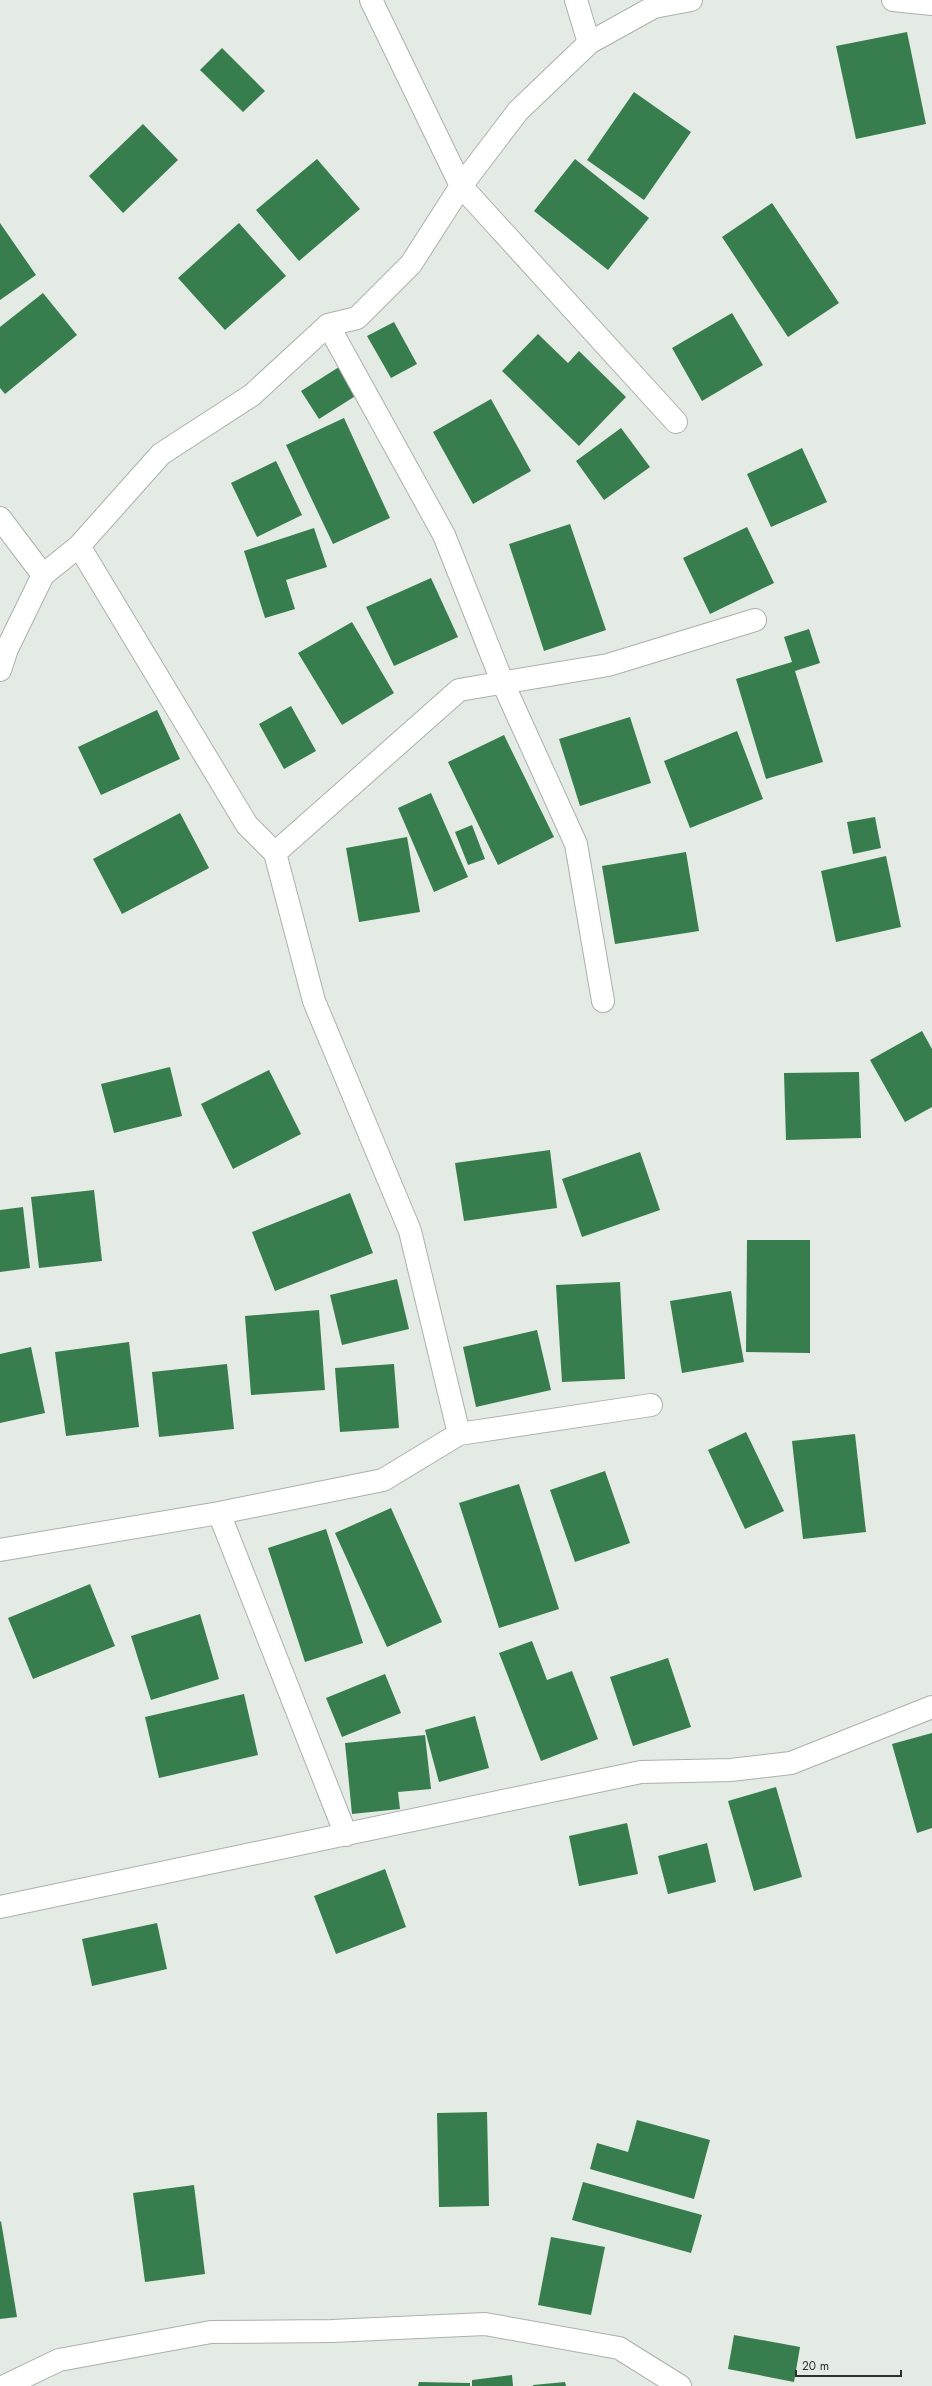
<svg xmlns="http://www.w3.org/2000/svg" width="932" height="2386" font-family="Jost,sans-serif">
<rect width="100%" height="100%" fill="#e3ebe4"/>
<!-- building -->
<path fill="#377d4d" d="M907,32l19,92 -70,15 -20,-93z
M222,48l43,43 -22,21 -43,-42z
M634,92l57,40 -47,68 -57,-40z
M143,124l35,36 -55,53 -34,-37z
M317,159l43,50 -61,52 -43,-51z
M575,159l74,59 -41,52 -74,-59z
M772,203l67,100 -51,34 -66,-100z
M0,223l36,52 -36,25z
M239,223l47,53 -61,54 -47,-52z
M43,293l34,42 -72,59 -5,-6v-61z
M732,313l31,52 -61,36 -30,-53z
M394,322l23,42 -26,14 -24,-42z
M538,334l30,29 11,-12 47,46 -47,49 -77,-75z
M339,367l18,28 -38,24 -18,-28z
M491,399l40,72 -58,33 -40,-72z
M344,418l46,100 -57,26 -47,-99z
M621,428l29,39 -46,33 -28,-39z
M802,448l25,54 -56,25 -24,-53z
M276,461l26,54 -45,22 -26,-54z
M570,524l36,106 -62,21 -35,-107z
M747,527l27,56 -64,31 -27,-56z
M314,528l13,39 -41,13 9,29 -30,9 -21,-67z
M431,578l27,59 -64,29 -28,-59z
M352,622l42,71 -52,32 -44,-72z
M809,629l11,34 -25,8 28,91 -57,17 -30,-100 56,-17 -8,-25z
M291,706l25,45 -32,18 -25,-45z
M157,710l23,49 -79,36 -23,-48z
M630,717l21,66 -71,23 -21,-67z
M737,731l26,68 -73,29 -26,-67z
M504,735l50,102 -56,28 -50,-103z
M431,793l37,84 -34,15 -36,-84z
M180,813l29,55 -87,46 -29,-55z
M875,817l6,31 -28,6 -6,-32z
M472,825l13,34 -17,6 -13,-33z
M407,837l13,75 -61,10 -13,-74z
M686,852l13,79 -84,13 -13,-78z
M886,856l15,71 -65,15 -15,-71z
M922,1031l10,18v58l-27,15 -35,-62z
M170,1067l12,49 -68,17 -13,-49z
M269,1070l32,64 -68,35 -32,-65z
M859,1072l2,66 -75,2 -2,-67z
M550,1150l7,58 -93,13 -9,-58z
M640,1152l20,58 -78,27 -20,-58z
M94,1190l8,71 -63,7 -8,-71z
M350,1193l23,60 -98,38 -23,-59z
M23,1207l7,61 -30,4v-62z
M747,1240h63v113l-64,-1z
M397,1279l12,50 -67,16 -12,-50z
M620,1282l5,97 -63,3 -6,-97z
M731,1291l13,71 -62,11 -12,-72z
M319,1310l6,80 -74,5 -6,-79z
M537,1330l14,60 -75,17 -13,-60z
M129,1342l10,85 -73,9 -11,-84z
M31,1347l14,66 -45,10v-69z
M227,1364l7,65 -75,8 -7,-65z
M394,1364l5,64 -59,4 -5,-64z
M746,1432l38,79 -39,18 -37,-79z
M855,1434l11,98 -63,7 -11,-98z
M605,1471l25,72 -55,19 -25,-72z
M519,1484l40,125 -60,19 -40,-125z
M391,1508l51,114 -55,25 -52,-114z
M326,1529l37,114 -58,19 -37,-114z
M90,1584l25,62 -82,33 -25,-61z
M200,1614l19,65 -68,21 -20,-64z
M532,1641l15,39 25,-9 26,68 -57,22 -42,-108z
M668,1658l23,69 -58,19 -23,-69z
M385,1674l16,39 -59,24 -16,-39z
M244,1694l14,61 -99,23 -14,-61z
M475,1716l14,52 -50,14 -14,-52z
M932,1733v95l-15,5 -25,-89z
M425,1735l6,54 -33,3 2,17 -48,5 -7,-71z
M776,1787l26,90 -48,14 -26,-90z
M627,1823l11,51 -59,12 -10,-50z
M707,1843l9,39 -48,12 -10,-38z
M385,1869l21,58 -70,27 -22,-58z
M157,1923l10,46 -75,17 -10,-47z
M487,2112l2,94 -50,1 -2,-94z
M637,2120l73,20 -16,59 -104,-30 7,-26 31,9z
M583,2182l119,33 -11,38 -119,-33z
M194,2185l11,89 -60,8 -12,-89z
M1,2221l16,96 -17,2v-97z
M551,2237l54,10 -14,68 -53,-10z
M734,2335l66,12 -6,35 -66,-13z
M512,2375l1,11h-41v-6z
M419,2382l51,1v3h-52z
M565,2382l1,4h-33v-1z"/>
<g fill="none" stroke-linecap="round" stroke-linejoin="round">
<defs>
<path id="street" d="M371,0l90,186 215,236
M576,0l13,43
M893,0l39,4
M328,325l116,210 58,146 74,163 27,157
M0,518l43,57
M79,546l168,279 28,28 39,148 96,230 49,203
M0,670l7,-21 36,-74 36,-29 82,-92 91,-59 76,-70 29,-7 54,-54 50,-78 57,-75 71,-68 65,-36 37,-7
M275,853l184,-163 149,-25 147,-45
M0,1550l219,-37
M346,1835l-127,-322 164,-33 76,-46 192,-29
M0,1907l641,-135 90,-2 60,-7 141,-56
M5,2386l54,-26 152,-28 121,-1 153,-7 134,24 61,38"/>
</defs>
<!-- street casing -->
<use href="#street" stroke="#aab1ab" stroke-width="24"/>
<!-- street -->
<use href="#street" stroke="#fff" stroke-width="22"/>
</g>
<!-- scale -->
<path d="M796 2370v6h105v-6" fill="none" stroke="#2d302d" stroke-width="2"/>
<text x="802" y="2370" font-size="12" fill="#2d302d" stroke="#e3ebe4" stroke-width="3" paint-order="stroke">20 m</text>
</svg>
